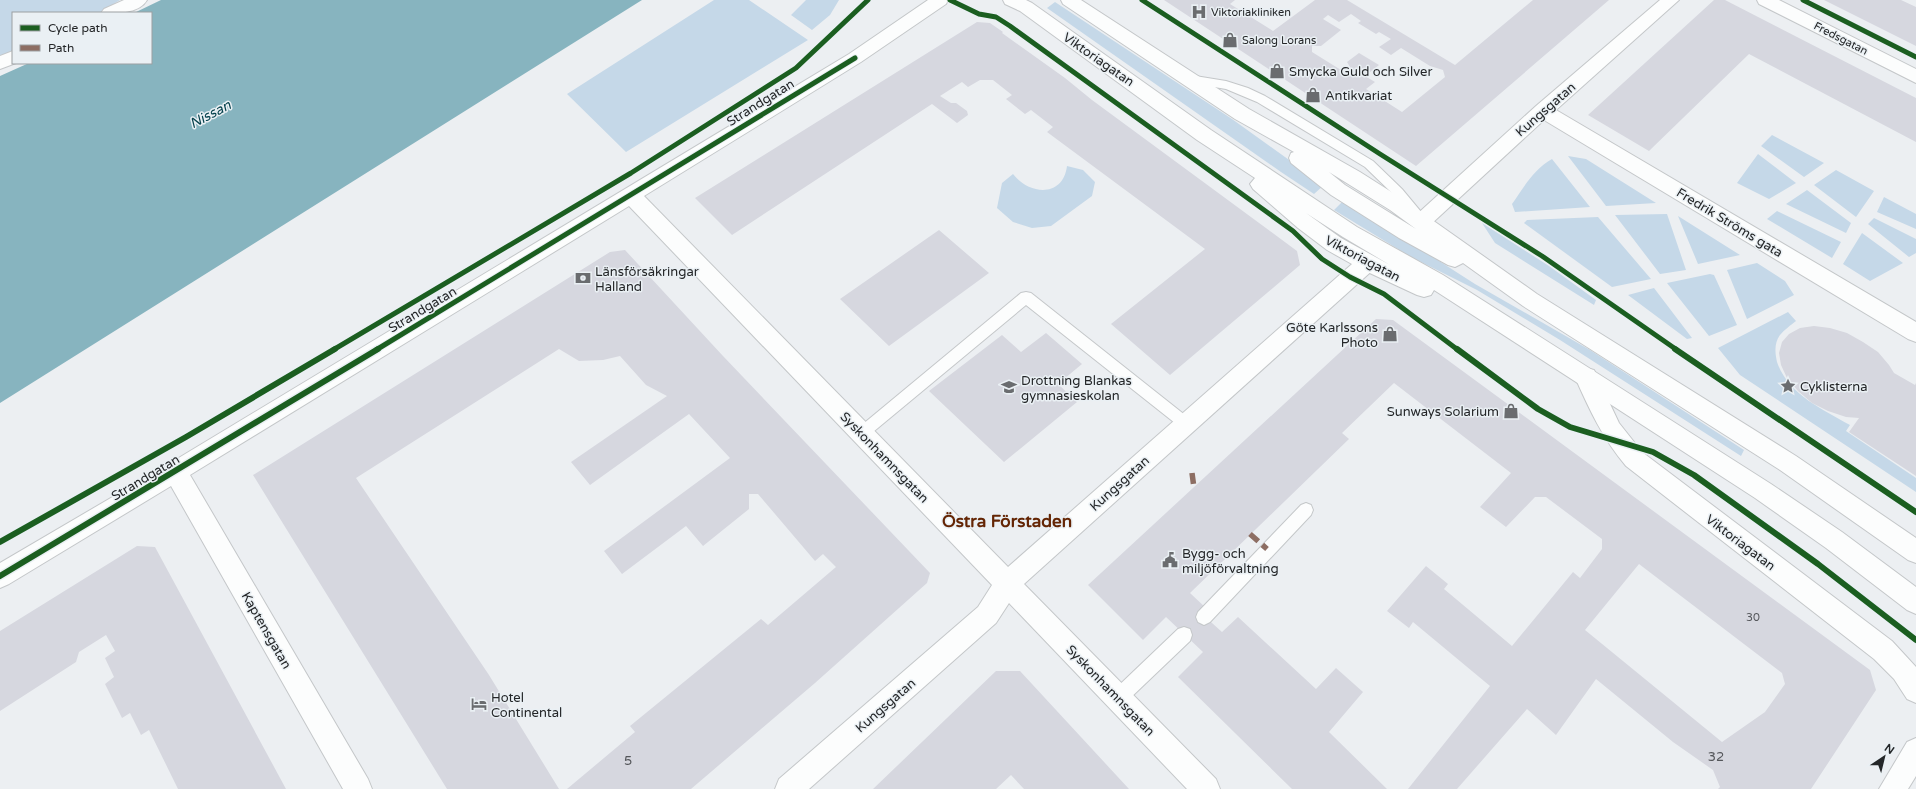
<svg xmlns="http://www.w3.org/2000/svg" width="1916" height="789" font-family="'Varela Round',sans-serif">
<rect width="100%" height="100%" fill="#eceff2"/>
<!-- green -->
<path fill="#c5d8e8" d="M0,0h120l-21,13h-86v40l-13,6z
M714,0h35l59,40 -182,112 -59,-58z
M806,0h33l-9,15 -18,15 -21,-15z
M1055,2l177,117 92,66 -10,9 -33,-22 -234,-164z
M1772,135l52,28 -20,14 -43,-31z
M1758,154l38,29 -27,16 -32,-16z
M1568,156l18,3 70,44 -50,3z
M1552,159l38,48 -75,5 -3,-8c12,-17 21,-34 40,-45z
M1067,166l16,4 12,12 -3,14 -41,30 -19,2 -19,-6 -16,-14 5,-25 11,-9c16,21 50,24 54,-8z
M1836,170l38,21 -18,26 -42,-32z
M1807,190l44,33 -5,10 -60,-29z
M1884,197l32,17v15l-39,-17z
M1344,200l131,84 115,66 154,100 -3,6 -181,-116 -83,-50 -66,-33 -77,-47z
M1777,211l64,31 -9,16 -65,-39z
M1667,214l19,56 -26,4 -45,-59z
M1678,216l62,39 -42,9z
M1598,217l53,62 -39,8 -88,-64 3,-3z
M1874,218l42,21v14l-7,4 -41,-33z
M1482,223l67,43 47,34 -2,5 -99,-62z
M1862,233l41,30 -33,18 -27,-17z
M1757,263l28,18 9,14 -47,24 -20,-49z
M1710,274l4,1 23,50 -28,11 -42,-53z
M1654,288l38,50 -5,1 -59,-44z
M1788,312l8,9c-5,4 -12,9 -16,14 -6,8 -5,18 -3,27 11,32 45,47 73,63l-4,6 70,47v14l-176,-117 -22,-27z"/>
<!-- water -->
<path fill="#87b4bf" d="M161,0h481l-642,403v-327l29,-13h122v-50h-17z"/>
<!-- building -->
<path fill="#d6d7df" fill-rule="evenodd" d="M1164,0h71l-5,4 43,27 42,-31h32l108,65 78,-65h76l-193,166zM1351,14l10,7 -3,2 18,11 3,-2 12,7 -12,8 12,8 10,-7 29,18 13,4 2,7 -43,35 -36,-23 9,-7 -10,-6 14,-11 -20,-12 -12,9 6,10 -4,3 -37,-23v-6h9l20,-16 -18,-11 5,-4 11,7z
M1714,0h11l191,98v44l-167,-88 -100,97 -61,-36z
M1824,0h77l15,7v39z
M977,22l13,1 13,9 -1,1 63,45 27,22 205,151 3,14 -130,110 -59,-51 94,-75 -158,-117 6,-5 -22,-17 -6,4 -19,-15 6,-4 -19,-15h-13l-12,7 -6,-5 -22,14 11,7h5l11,8 1,4 -11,8 -25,-19 -200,131 -37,-37z
M939,230l50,43 -100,73 -49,-47z
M625,250l98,106 207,217 -3,10 -112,100 -124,106h-124l68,-57 -5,-6 131,-107 7,6 68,-58 -13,-13 -8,7 -57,-67h-9v15l-46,37 -17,-20 -64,48 -18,-23 126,-93 -41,-44 -99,71 -19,-23 96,-66 -21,-11 -26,-29 -17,4 -24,1 -20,-12 -203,129 133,197 70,114h-112l-194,-314 357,-223z
M1376,319l17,1 477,350 6,20 -65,99h-93l2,-2 -7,-17 -40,-28 -77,-63 -40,56 -29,-26 -70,80h-49l82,-103 -77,-64 -4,6 -22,-17 39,-45 22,18 -4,5 68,57 61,-74 7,6 22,-29v-10l-56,-42h-11l-29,30 -26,-20 31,-34 -117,-90 -52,50 7,6 -159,154 17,16 -5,5 20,18 16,-15 78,72 20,-21 27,24 -34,40 58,57h-95l-114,-112 25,-25 -37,-35 -23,23 -55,-55zM1639,564l143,109 3,11 -20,28 -43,30 -137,-112z
M1814,326l16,2 17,5 16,9 15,10 11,13 5,8 21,12 1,-2v93l-67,-44 10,-14 -13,-1 -18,-6 -16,-8 -14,-12 -11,-13 -6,-13 -2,-12 3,-11 7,-8 11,-6z
M1046,333l36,31 -24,20 19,18 -73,60 -75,-71 73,-56 19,17z
M137,546l18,1 131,242h-108l-29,-59 -8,5 -11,-22 -8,5 -17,-34 9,-7 -9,-19 10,-7 -9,-16 -27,17 -3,10 -76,49v-80z
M996,671h24l109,118h-105l-13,-14 -15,14h-123z"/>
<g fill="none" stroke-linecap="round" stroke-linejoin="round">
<defs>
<path id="service" d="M1189,75l37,6 22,7 17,8 108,65 29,28 20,24 2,3 -2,3 -4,2 -4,-2 -20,-24 -29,-28 -108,-65 -31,-13 -41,-7 -2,-3 2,-3z
M1026,292l5,1 159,126 2,4 -2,4 -5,2 -5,-2 -154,-122 -159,132 -5,2 -5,-2 -2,-4 2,-4 164,-136z
M1306,503l5,2 2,5 -2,5 -101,107 -6,3 -6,-3 -2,-5 2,-5 103,-107z
M1184,627l6,2 2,6 -2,6 -65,62 -6,2 -6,-2 -2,-6 2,-6 65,-62z"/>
<path id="minor" d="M124,0h23c-8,14 -31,13 -46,13l3,-4z
M928,0h20l-2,4 -85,58 -217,134 364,371 352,-310 7,-2 7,2 3,6 -3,6 -350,315 192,195 4,10h-33l-178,-186 -13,20 -187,166h-34l4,-10 199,-172 14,-22 -363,-379 -439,269 178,304 4,10h-29l-172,-303 -162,98 -9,4v-25l167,-98 682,-411z
M1660,0h19l-123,110 360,212v20l-8,-3 -364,-219 -115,106 -7,3 -7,-3 -3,-5 3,-5 121,-110z
M1757,0h22l137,69v14l-157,-79z
M13,51v12h3l-16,6v-13z"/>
<path id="tertiary" d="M1586,368l8,2 25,53 23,29 250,189 24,26v36l-9,-4 -13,-20 -20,-20 -248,-193c-23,-27 -37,-57 -51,-89l3,-7z
M1916,738v38l-8,13h-29l28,-47z"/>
<path id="trunk" d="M1003,0h23l6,3 179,127 146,97 86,48 328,209 71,48 74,55v27l-9,-4 -81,-62 -71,-50 -321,-208 -3,5 -7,2 -7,-2 -58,-27 -32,-18 -29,-22 -45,-39 -3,-5 5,-6 -58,-38 -177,-129 -15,-7zM1306,213l37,24 47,28 -49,-27z
M1061,0h20l168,109 111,63 44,28 133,94 259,162 120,82v25l-8,-3 -128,-90 -257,-164 -60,-43 -8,4 -7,-2 -49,-27 -68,-43 -40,-32 -2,-5 2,-5 3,-1 -59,-33 -172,-115zM1329,172l61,38 26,19 -71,-44z"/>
</defs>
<!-- service casing -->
<use href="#service" stroke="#c4c7c9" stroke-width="2"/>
<!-- minor casing -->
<use href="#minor" stroke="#c4c7c9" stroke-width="2"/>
<!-- tertiary casing -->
<use href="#tertiary" stroke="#c4c7c9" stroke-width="2"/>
<!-- trunk casing -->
<use href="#trunk" stroke="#c4c7c9" stroke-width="2"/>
<!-- service -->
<use href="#service" fill="#fcfdfd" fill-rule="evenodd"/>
<!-- minor -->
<use href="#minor" fill="#fcfdfd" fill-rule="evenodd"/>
<!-- tertiary -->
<use href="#tertiary" fill="#fcfdfd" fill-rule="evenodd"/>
<!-- trunk -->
<use href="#trunk" fill="#fcfdfd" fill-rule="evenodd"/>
<!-- quiet -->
<path stroke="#8d6e63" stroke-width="5.5" stroke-dasharray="11 5.5" stroke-linecap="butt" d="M1192,473l2,15
M1250,534l17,15"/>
<defs>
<path id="cycleway-far1" d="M950,0l29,14 17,3 14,9 283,205 29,28 28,18 34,17 74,56
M1142,0l238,154 162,102 135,94
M1803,0l113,57
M333,350l298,-177 165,-105 72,-68
M376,350l479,-292"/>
<path id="cycleway" d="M1457,349l81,60 32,18 83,25 41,23 124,89 98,76
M1675,349l241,163
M0,542l186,-105 149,-88
M0,576l378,-227"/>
</defs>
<!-- cycleway-far1 casing -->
<use href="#cycleway-far1" stroke="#eaf0f4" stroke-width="7"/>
<!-- cycleway casing -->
<use href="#cycleway" stroke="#eaf0f4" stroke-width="9"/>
<!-- cycleway-far1 -->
<use href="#cycleway-far1" stroke="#1b5e20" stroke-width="5"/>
<!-- cycleway -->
<use href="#cycleway" stroke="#1b5e20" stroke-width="6"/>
</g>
<!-- icons -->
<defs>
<symbol id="hospital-bare" viewBox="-9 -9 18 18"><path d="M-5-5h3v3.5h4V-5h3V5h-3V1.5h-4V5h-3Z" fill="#6a6c6f" stroke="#eaf0f4" stroke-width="2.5" paint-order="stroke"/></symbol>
<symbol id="shop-bare" viewBox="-9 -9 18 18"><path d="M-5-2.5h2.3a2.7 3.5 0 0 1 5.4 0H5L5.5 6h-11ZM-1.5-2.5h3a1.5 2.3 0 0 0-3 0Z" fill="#6a6c6f" stroke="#eaf0f4" stroke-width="2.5" paint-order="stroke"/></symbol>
<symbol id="bank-bare" viewBox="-9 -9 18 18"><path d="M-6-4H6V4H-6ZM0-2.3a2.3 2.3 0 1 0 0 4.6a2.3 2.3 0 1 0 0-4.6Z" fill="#6a6c6f" stroke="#eaf0f4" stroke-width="2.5" paint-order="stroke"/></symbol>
<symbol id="sight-bare" viewBox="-9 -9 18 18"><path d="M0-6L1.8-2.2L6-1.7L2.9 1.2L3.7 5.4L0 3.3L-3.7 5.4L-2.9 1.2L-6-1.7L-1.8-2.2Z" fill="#6a6c6f" stroke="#eaf0f4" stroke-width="2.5" paint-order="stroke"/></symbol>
<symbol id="school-bare" viewBox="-9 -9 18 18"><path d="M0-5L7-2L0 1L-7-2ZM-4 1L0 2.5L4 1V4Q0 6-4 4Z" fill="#6a6c6f" stroke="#eaf0f4" stroke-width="2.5" paint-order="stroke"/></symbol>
<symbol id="civic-bare" viewBox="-9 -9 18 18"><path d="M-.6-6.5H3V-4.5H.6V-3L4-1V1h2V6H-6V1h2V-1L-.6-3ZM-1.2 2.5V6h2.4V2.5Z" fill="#6a6c6f" stroke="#eaf0f4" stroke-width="2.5" paint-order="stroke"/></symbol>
<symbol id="hotel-bare" viewBox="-9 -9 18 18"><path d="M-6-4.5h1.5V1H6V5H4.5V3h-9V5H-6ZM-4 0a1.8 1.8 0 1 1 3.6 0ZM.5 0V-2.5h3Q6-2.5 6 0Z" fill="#6a6c6f" stroke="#eaf0f4" stroke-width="2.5" paint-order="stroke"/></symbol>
</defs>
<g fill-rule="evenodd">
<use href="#hospital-bare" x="1188" y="1" width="22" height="22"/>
<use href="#shop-bare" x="1219" y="29" width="22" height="22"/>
<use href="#shop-bare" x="1266" y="60" width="22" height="22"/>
<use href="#shop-bare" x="1302" y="84" width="22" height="22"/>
<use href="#bank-bare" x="572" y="267" width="22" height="22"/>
<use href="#shop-bare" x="1379" y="323" width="22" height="22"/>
<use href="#sight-bare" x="1777" y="375" width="22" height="22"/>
<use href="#school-bare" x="998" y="376" width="22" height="22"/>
<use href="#shop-bare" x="1500" y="400" width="22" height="22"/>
<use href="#civic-bare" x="1159" y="549" width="22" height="22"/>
<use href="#hotel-bare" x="468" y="693" width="22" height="22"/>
</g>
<g text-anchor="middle" stroke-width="3" stroke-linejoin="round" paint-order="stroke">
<!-- far-poi labels -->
<g font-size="11" fill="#242628" stroke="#eaf0f4" text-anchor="start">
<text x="1211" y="16">Viktoriakliniken</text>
<text x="1242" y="44">Salong Lorans</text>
</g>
<!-- far-street labels -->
<g font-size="11" fill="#242628" stroke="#eaf0f4">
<text transform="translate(1841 38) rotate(27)" y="4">Fredsgatan</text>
</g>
<!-- number labels -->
<g font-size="11" fill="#54565a">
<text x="1753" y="621">30</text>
</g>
<!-- street labels -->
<g font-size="13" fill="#242628" stroke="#eaf0f4">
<text transform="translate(1099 59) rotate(35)" y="5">Viktoriagatan</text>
<text transform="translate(760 102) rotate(-32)" y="5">Strandgatan</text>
<text transform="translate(1545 109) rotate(-41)" y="5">Kungsgatan</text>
<text transform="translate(1730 222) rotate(31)" y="5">Fredrik Ströms gata</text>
<text transform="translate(1363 258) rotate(28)" y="5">Viktoriagatan</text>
<text transform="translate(422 309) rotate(-31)" y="5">Strandgatan</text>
<text transform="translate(885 457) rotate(46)" y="5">Syskonhamnsgatan</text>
<text transform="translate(145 477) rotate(-31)" y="5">Strandgatan</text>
<text transform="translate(1119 483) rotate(-42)" y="5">Kungsgatan</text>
<text transform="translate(1741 542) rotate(37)" y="5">Viktoriagatan</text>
<text transform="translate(267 630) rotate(60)" y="5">Kaptensgatan</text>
<text transform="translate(1111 690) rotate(46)" y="5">Syskonhamnsgatan</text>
<text transform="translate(885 705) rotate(-41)" y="5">Kungsgatan</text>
</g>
<!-- poi labels -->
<g font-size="13" fill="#242628" stroke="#eaf0f4" text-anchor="start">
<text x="1289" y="76">Smycka Guld och Silver</text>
<text x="1325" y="100">Antikvariat</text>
<text x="595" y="276">Länsförsäkringar<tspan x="595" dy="15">Halland</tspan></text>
<text x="1378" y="332" text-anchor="end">Göte Karlssons<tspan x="1378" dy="15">Photo</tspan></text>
<text x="1021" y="385">Drottning Blankas<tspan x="1021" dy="15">gymnasieskolan</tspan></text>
<text x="1800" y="391">Cyklisterna</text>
<text x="1499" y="416" text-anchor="end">Sunways Solarium</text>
<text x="1182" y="558">Bygg- och<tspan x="1182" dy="15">miljöförvaltning</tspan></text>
<text x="491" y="702">Hotel<tspan x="491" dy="15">Continental</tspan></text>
</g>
<!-- near-number labels -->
<g font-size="13" fill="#54565a">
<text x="1716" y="761">32</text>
<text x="628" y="765">5</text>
</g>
<!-- water labels -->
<g font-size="14" font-style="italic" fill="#07434e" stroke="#eaf0f4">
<text transform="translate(210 114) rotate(-28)" y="5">Nissan</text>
</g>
<!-- district labels -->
<g font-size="17" font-weight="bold" fill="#642504" stroke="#eaf0f4">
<text x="1007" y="527">Östra Förstaden</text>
</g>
</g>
<!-- legend -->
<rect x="12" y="12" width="140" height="52" fill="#eaf0f4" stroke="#9b9fa2"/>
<rect x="20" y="25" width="20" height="6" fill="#1b5e20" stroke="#9b9fa2"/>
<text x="48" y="32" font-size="12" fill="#242628">Cycle path</text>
<rect x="20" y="45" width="20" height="6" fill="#8d6e63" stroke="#9b9fa2"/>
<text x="48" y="52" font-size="12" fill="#242628">Path</text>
<!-- north arrow -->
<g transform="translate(1884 757) rotate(35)" stroke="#eaf0f4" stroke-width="3" paint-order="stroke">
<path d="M0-3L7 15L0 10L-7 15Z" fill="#242628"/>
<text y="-6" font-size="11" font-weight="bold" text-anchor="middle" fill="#242628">N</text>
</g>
</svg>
